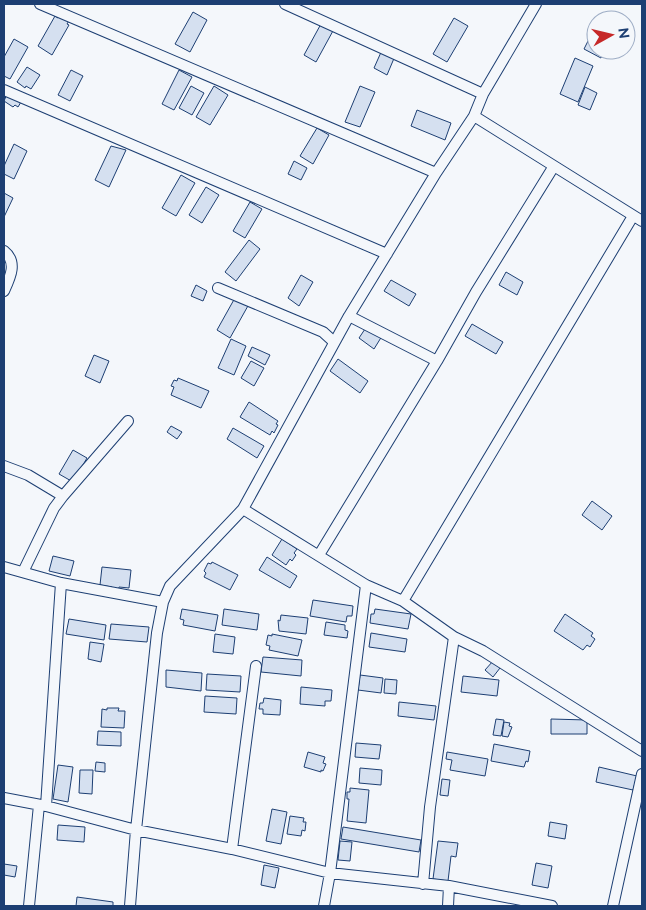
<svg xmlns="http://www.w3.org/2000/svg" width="646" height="910" font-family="Raleway,sans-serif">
<rect width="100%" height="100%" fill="#f4f7fb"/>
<!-- building -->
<path fill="#d5e0f0" stroke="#1d3f73" d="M193,12l14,8 -17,32 -15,-8z
M61,13l9,6 -3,5 2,1 -17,30 -14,-9 17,-30 3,2z
M454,18l14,8 -21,36 -14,-8z
M322,22l12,7 -18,33 -12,-7z
M590,37l6,3v10h9l-4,8 -17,-9z
M14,39l14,8 -18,32 -6,-3v-19z
M382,50l13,6 -8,19 -13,-7z
M575,58l18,8 -15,36 -18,-8z
M27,67l13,8 -9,14 -5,-3 -1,2 -8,-6z
M71,70l12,6 -13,25 -12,-6z
M179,70l13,7 -18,33 -12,-6z
M191,86l13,7 -12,22 -13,-7z
M214,86l14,9 -18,30 -14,-8z
M360,86l15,6 -15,35 -15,-5z
M585,87l12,6 -7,17 -12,-5z
M7,94l14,8 -3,5 -3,-2 -2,2 -9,-6z
M417,110l34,13 -6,17 -34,-14z
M317,128l12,7 -16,29 -13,-8z
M14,144l13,7 -13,28 -10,-5v-8z
M111,146l15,4 -17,37 -14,-7z
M294,161l13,7 -6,12 -13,-6z
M181,175l14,8 -19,33 -14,-8z
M206,187l13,8 -17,28 -13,-8z
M4,193l9,5 -9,19z
M250,202l12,7 -17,29 -12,-7z
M249,240l11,9 -24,32 -11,-9z
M506,272l17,10 -6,13 -18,-10z
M301,275l12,7 -14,24 -11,-8z
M391,280l25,14 -7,12 -25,-15z
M196,285l11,6 -4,10 -12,-5z
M236,296l13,8 -19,34 -13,-8z
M472,324l31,18 -7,12 -31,-18z
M367,326l15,10 -8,13 -15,-11z
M231,339l15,7 -12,29 -16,-7z
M252,347l18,8 -5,10 -17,-9z
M94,355l15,6 -9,22 -15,-7z
M338,359l30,22 -8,12 -30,-22z
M251,361l13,7 -10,18 -13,-8z
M178,378l31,13 -8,17 -30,-13 3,-8 -3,-1 3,-6 3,1z
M249,402l29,19 -2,3 2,1 -4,8 -2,-2 -2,4 -30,-18z
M171,426l11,6 -5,7 -10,-7z
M233,428l31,18 -7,12 -30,-19z
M73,450l14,8 -14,24 -14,-8z
M592,501l20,15 -10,14 -20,-15z
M282,539l15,10 -3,4 2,2 -4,6 -2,-2 -4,6 -14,-10z
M53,556l21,5 -4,15 -21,-5z
M267,557l30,19 -7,12 -31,-18z
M212,562l26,13 -8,15 -26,-13 2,-4 -2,-2 4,-8 3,1z
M102,567l29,3 -2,18 -10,-1 -1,4 -7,-1 1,-3 -12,-2z
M313,600l40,6 -1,10h-5l-1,6 -36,-6z
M182,609l36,6 -3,16 -32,-6 1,-5 -4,-1z
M224,609l35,5 -2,16 -35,-5z
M375,609l36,5 -3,15 -38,-6 1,-9h3z
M565,614l28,19 -2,3 4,3 -5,8 -3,-2 -4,5 -29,-19z
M281,615l27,3 -2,16 -27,-3 -1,-11 2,1z
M69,619l37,6 -2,15 -38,-6z
M326,622l19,3v5l3,1 -1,7 -23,-3z
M111,624l38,3 -2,15 -38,-3z
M371,633l36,6 -2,13 -36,-5z
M215,634l20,3 -2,17 -20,-2z
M272,634l30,6 -4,16 -29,-6 1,-4 -4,-1 2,-10 4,1z
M90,642l14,2 -3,18 -13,-3z
M263,657l39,3 -1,16 -40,-4z
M493,661l7,7 -7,9 -8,-7z
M166,670l36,3 -1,18 -35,-4z
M207,674l34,2 -1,16 -34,-2z
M360,675l23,3 -2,15 -23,-3z
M463,676l36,4 -2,16 -36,-4z
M385,679l12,1 -1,14 -12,-1z
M301,687l31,3 -1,11h-6v5l-25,-2z
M205,696l32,2 -1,16 -32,-2z
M264,698l17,2 -1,15 -17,-1v-5h-4l1,-6h3z
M399,702l37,4 -2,14 -36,-4z
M107,708h12l-1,3h7l-1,17 -23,-1 1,-18 5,1z
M496,719l8,1 -3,16 -8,-1z
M551,719l36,1v14h-36z
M504,722l6,1 -1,3 3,1 -4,10 -6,-1z
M98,731l23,1v14l-24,-1z
M356,743l25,2 -2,14 -24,-2z
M494,744l36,7 -2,11 -2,-1 -2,6 -33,-6z
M308,752l17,5 -2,6 3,1 -3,7 -2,-1v2l-17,-5z
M447,752l41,7 -3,17 -35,-6 2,-10 -6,-1z
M96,762l9,1v9l-10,-1z
M58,765l15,2 -5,35 -15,-3z
M599,767l38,9 -4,14 -37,-8z
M360,768l22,2 -1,15 -22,-2z
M80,770h13l-1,24 -13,-1z
M442,779l8,1 -2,16 -8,-1z
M350,788l19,2 -3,33 -19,-2 2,-22h-2v-7h3z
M272,809l15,3 -6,32 -15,-3z
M290,816l14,2 -1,4h3l-1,9 -3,-1 -1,6 -14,-2z
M550,822l17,3 -2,14 -17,-3z
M58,825l27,2 -1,15 -27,-2z
M343,827l78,13 -2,12 -78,-13z
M340,841l12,1 -2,19 -12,-1z
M438,841l20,2 -2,14 -5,-1 -3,25 -15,-2z
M536,863l16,3 -4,22 -16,-3z
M4,864l13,2 -2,11 -11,-2z
M264,865l15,3 -4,20 -14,-3z
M77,897l36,5v4h-37z"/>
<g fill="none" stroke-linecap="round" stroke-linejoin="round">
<defs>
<path id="minor" d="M40,4l396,169
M285,4l198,90
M4,90l383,164
M474,116l168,105
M4,251c14,11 6,27 0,40
M218,288l105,44 11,10
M349,316l88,45
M4,466l24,9 35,21 -9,12 -31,64
M63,496l65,-75
M243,509l123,76 37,16 51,36 29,14 159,100
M319,555l118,-194 39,-69 78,-126
M4,567l57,16 102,19
M403,601l230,-385
M4,798l42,8 90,24 96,19 98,24 119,13 -1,20
M46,806l15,-223
M232,849l24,-183
M423,884l7,-77 24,-170
M449,886l103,20
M29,906l10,-101
M130,906l6,-76 21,-197 6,-31 7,-16 73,-77 106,-193 87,-143 38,-57 9,-22 53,-90
M324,906l6,-33 36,-288
M613,906l29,-132"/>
</defs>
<!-- minor casing -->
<use href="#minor" stroke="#1d3f73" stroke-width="12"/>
<!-- minor -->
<use href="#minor" stroke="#f4f7fb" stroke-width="10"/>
</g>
<!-- border -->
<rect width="646" height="910" fill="none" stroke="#1d3f73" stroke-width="10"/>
<!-- north arrow -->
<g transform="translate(611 35) rotate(82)"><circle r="24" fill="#f4f7fb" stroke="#9eadc5"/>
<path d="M0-4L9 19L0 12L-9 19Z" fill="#c62828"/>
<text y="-8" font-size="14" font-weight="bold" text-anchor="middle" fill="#1d3f73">N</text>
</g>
</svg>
